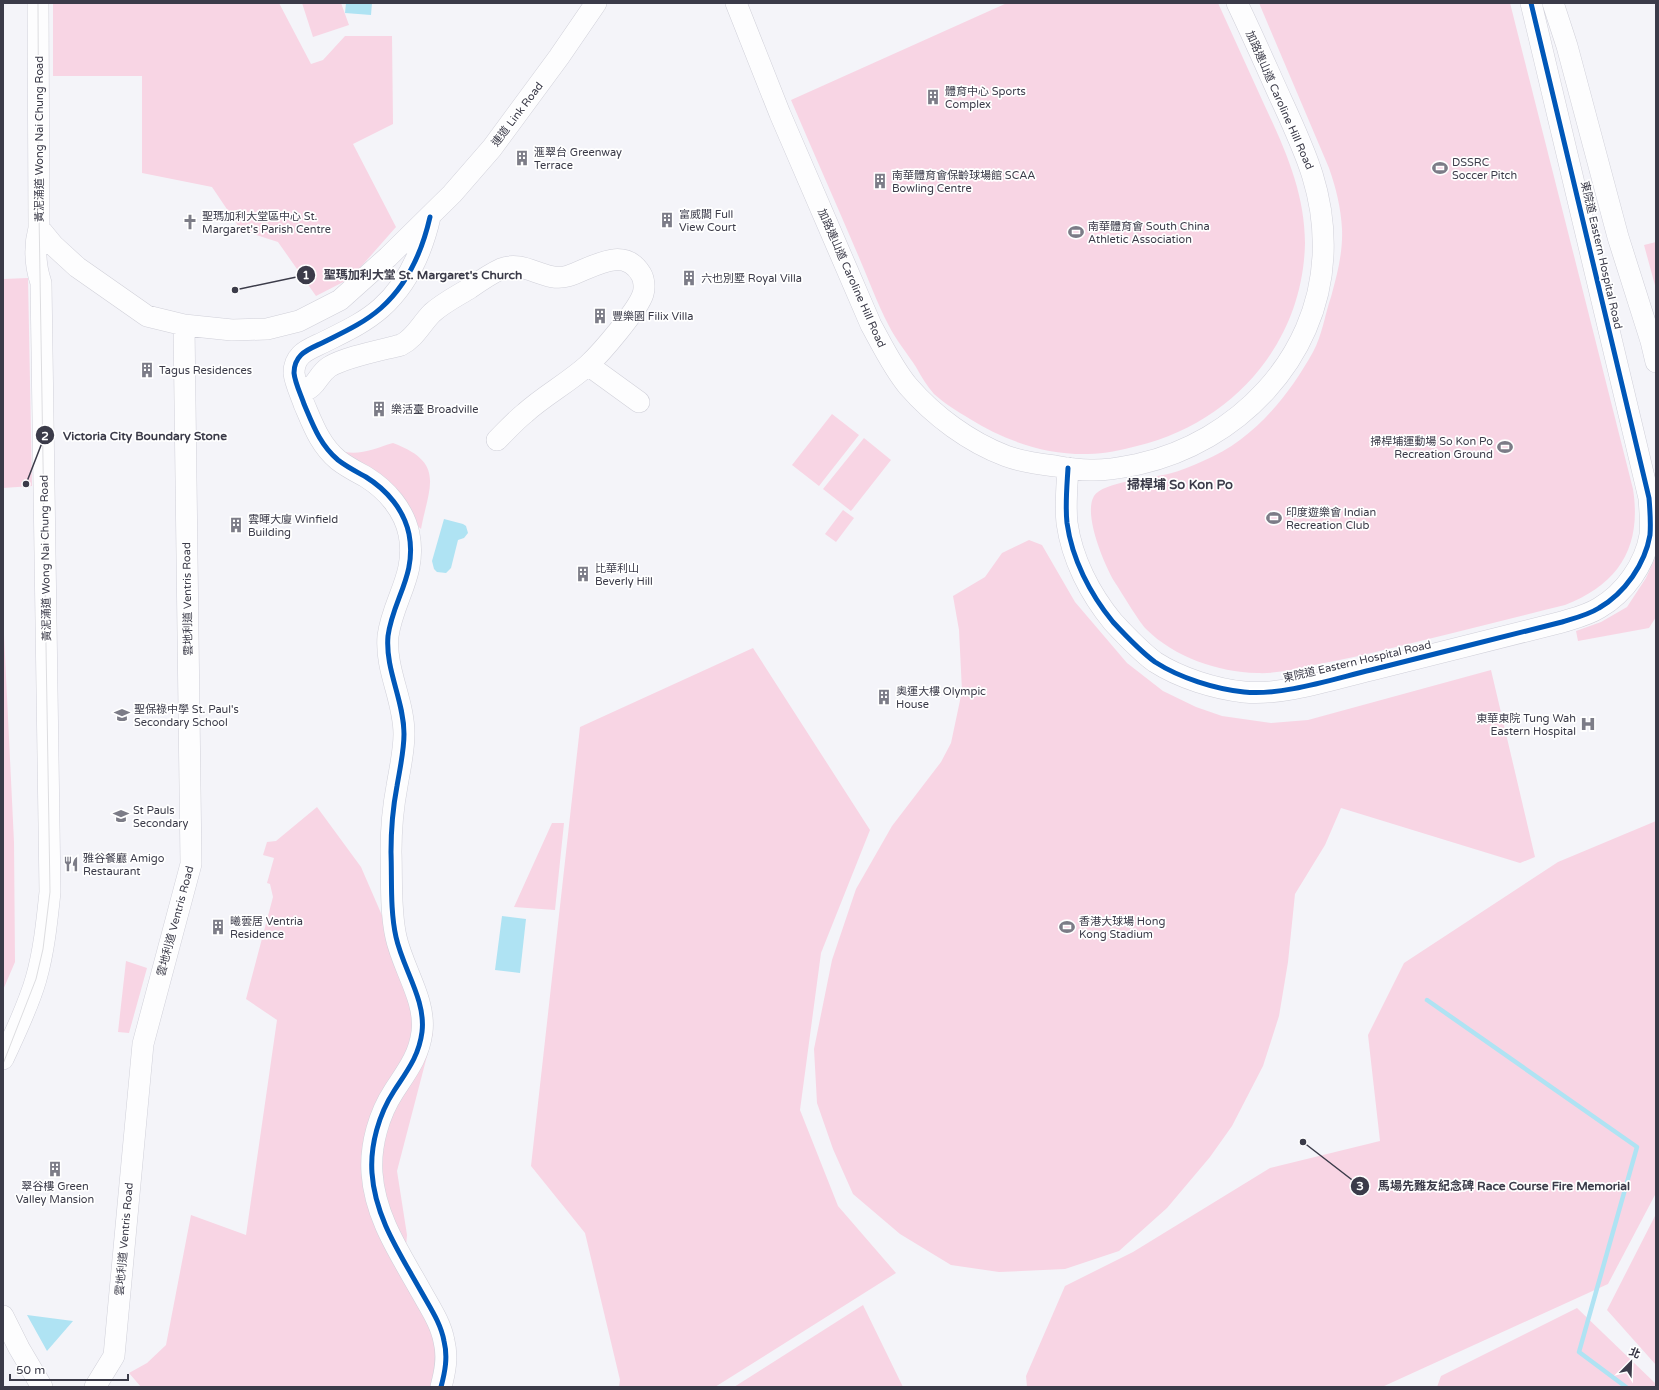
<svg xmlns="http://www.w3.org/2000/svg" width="1659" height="1390" font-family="'Varela Round','Noto Sans TC',sans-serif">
<rect width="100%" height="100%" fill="#f4f4f9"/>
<!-- green -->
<path fill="#f8d5e4" d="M53,3h226l32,61 12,-4 22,-24h47l1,88 -40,20 43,83 -45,51 -35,18 -38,-54 -37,-12 -29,-43 -70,-14v-97h-89z
M302,3h39l8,22 -36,12z
M1007,3h211c15,33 30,66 45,99 21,45 42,90 42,141 -2,100 -72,180 -168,203 -16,4 -32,8 -49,8 -42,1 -83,-13 -118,-35 -13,-8 -25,-15 -36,-25 -7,-8 -13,-18 -18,-27 -9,-14 -20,-27 -27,-41 -12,-23 -21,-48 -31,-71 -22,-52 -45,-103 -67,-155z
M1259,3h251l123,486c9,58 -14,95 -68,116 -56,14 -113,28 -169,42 -27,7 -55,13 -82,18 -19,4 -38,9 -57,8 -39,-1 -83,-16 -111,-44 -9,-10 -24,-36 -32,-48 -10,-17 -31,-67 -20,-85 9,-14 57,-18 74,-22 12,-3 24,-8 35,-13 49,-20 85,-64 110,-109 9,-16 12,-38 18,-55 6,-22 12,-44 11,-68 -1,-21 -6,-41 -13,-61z
M1656,242v47l-12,-44z
M28,278l4,208 -29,2v-209z
M832,414l27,21 -40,51 -27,-21z
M864,438l27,22 -40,51 -28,-22z
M393,443c53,20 36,43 28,86l-73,-67 -3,-10c17,3 31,-4 48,-9z
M843,510l11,8 -18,24 -11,-8z
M1029,540l13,5 33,57 52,61 36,28 33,16 26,9 49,7 37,-3 183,-50 44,187 -15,6 -179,-55 -16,37 -30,49 -7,68 -9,54 -16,50 -31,60 -22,31 -43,51 -48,43 -54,18 -66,3 -48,-7 -51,-31 -47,-40 -20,-45 -16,-46 -3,-54 18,-89 24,-71 36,-63 49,-64 10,-19 11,-52 -3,-61 -6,-34 32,-19 17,-24z
M1656,556v61l-7,11 -71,13 -2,-10 25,-9 26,-15 19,-29z
M3,614l11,228 1,120 -12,28z
M753,648l117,182 -49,123 -21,157 38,96 58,67 -181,114h-96l1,-7 -35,-147 -54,-67 49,-439z
M317,807l44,60 72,166 -36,138 10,64 -2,22 45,130h-309l-12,-14 18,-10 19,-18 25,-130 55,20 31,-215 -31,-21 27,-102 -3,-13 -3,-1 7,-25 -11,-3 4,-13 9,-1z
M1656,821v372l-48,91 -226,103h-355l-1,-11 39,-90 68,-34 137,-84 110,-27 -12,-106 36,-72 154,-101z
M552,823h12l-9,87 -41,-3z
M126,961l21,7 -18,65 -11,-1z
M1656,1214v151l-49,-55z
M863,1305l40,82h-169z
M1577,1308l79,76v3h-219l4,-11z"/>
<!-- water -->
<path fill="#afe3f3" d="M346,3h26l-1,12 -26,-2z
M444,519l19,5 3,2 2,7 -4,5 -6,2 -7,28 -5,5 -9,-1 -3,-3 -2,-8z
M502,916l24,3 -6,54 -25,-3z
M27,1315l46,6 -26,30z"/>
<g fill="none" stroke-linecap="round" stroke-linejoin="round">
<!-- stream -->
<path stroke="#afe3f3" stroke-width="4.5" d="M1427,1000l210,147 -58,205 47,35"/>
<defs>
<path id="minor" d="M736,3l44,111 91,211c11,20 22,43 37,61 26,30 61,56 98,70 16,6 32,8 49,10 11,2 24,4 35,4 17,1 34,-3 49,-6 98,-22 179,-105 184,-208 3,-61 -18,-105 -43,-159 -14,-31 -28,-63 -43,-94
M1553,3l14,43 51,191 33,104 5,21
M430,217c-8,35 -22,67 -49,91 -17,15 -37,24 -57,34 -8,4 -17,7 -23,13 -5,5 -7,11 -7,18 1,10 7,22 10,31 9,21 16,41 34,56 9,7 19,12 28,17 21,13 38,33 43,57 8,41 -16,65 -21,102 -3,34 16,64 16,98 0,17 -4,34 -7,52 -4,21 -6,44 -6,66 1,28 -1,58 5,85 7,32 30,63 26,95 -3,24 -15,39 -28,59 -15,23 -24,54 -22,82 3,45 29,82 50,120 9,16 19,31 22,48 4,16 1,31 -3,46
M39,228l14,17 24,22 70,49 37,9 48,5 35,-1 32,-8 41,-21 48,-43 64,-63 40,-46 67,-91 37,-54
M588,365l51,37
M300,393c19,-7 16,-17 29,-26 16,-10 53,-17 72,-22 14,-7 20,-21 31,-32 11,-10 25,-17 38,-25 10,-7 20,-14 31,-19 24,-10 43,14 67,7 23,-7 55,-32 73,-2 3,5 4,14 2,20 -5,16 -42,59 -55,71 -20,18 -43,30 -63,48 -10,8 -19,18 -28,27
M1068,468c-1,18 -3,37 -1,55 5,36 23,71 46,99 13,14 27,29 42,40 25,16 60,27 89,30 38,4 89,-13 127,-22 64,-16 127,-32 191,-48 13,-4 26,-7 37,-14 26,-15 46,-44 51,-73 1,-13 0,-25 -1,-37l-118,-495
M3,1059c12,-26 25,-52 33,-80 8,-28 11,-58 14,-87l-9,-609c-6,-18 -7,-36 -2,-55l-1,-225
M3,1316l16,32 23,39
M95,1387l19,-31 29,-312 48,-180 -7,-539"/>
</defs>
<!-- minor casing -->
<use href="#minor" stroke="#d0d0d9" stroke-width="22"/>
<!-- minor -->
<use href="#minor" stroke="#fdfdfe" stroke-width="21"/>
<!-- tram -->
<path stroke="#dddde0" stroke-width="1" d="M3,1064l33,-85 7,-30 7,-57 -11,-679 -1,-210"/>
<defs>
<path id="cycleway" d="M430,217c-8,35 -22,67 -49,91 -17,15 -37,24 -57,34 -8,4 -17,7 -23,13 -5,5 -7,11 -7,18 1,10 7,22 10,31 9,21 16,41 34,56 9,7 19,12 28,17 21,13 38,33 43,57 8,41 -16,65 -21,102 -3,34 16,64 16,98 0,17 -4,34 -7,52 -4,21 -6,44 -6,66 1,28 -1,58 5,85 7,32 30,63 26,95 -3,24 -15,39 -28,59 -15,23 -24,54 -22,82 3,45 29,82 50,120 9,16 19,31 22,48 4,16 1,31 -3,46
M1068,468c-1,18 -3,37 -1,55 5,36 23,71 46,99 13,14 27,29 42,40 25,16 60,27 89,30 38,4 89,-13 127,-22 64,-16 127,-32 191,-48 13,-4 26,-7 37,-14 26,-15 46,-44 51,-73 1,-13 0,-25 -1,-37l-118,-495"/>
</defs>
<!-- cycleway casing -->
<use href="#cycleway" stroke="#fff" stroke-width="8"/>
<!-- cycleway -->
<use href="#cycleway" stroke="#0057b8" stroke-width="5"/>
</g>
<!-- icons -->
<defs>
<symbol id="building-bare" viewBox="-9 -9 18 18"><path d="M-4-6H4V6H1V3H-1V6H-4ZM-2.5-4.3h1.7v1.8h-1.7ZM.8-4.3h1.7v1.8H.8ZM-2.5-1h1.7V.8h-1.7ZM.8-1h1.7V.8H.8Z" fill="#7c7c87" stroke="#fff" stroke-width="2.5" paint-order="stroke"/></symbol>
<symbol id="stadium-bare" viewBox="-9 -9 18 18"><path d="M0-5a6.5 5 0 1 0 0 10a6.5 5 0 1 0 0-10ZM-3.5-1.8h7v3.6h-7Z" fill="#7c7c87" stroke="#fff" stroke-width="2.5" paint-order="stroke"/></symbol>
<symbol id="church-bare" viewBox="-9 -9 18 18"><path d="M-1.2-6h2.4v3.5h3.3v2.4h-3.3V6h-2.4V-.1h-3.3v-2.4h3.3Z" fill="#7c7c87" stroke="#fff" stroke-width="2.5" paint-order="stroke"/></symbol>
<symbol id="school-bare" viewBox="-9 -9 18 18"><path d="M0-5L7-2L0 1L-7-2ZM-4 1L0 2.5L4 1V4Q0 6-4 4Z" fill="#7c7c87" stroke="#fff" stroke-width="2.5" paint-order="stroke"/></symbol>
<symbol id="hospital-bare" viewBox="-9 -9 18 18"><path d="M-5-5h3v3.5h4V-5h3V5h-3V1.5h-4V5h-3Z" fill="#7c7c87" stroke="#fff" stroke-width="2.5" paint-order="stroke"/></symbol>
<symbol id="restaurant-bare" viewBox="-9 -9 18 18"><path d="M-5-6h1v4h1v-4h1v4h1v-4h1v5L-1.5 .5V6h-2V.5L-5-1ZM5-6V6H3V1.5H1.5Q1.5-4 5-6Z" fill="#7c7c87" stroke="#fff" stroke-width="2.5" paint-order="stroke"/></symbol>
</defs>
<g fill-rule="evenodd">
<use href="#building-bare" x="922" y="86" width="22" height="22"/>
<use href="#building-bare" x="511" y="147" width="22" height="22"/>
<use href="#stadium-bare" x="1429" y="157" width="22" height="22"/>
<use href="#building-bare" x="869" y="170" width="22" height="22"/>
<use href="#building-bare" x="656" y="209" width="22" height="22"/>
<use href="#church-bare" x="179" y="211" width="22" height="22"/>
<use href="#stadium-bare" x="1065" y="221" width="22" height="22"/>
<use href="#building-bare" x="678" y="267" width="22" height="22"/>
<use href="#building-bare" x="589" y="305" width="22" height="22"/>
<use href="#building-bare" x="136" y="359" width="22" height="22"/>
<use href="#building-bare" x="368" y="398" width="22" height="22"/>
<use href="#stadium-bare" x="1494" y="436" width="22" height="22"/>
<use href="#stadium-bare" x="1263" y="507" width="22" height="22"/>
<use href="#building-bare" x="225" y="514" width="22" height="22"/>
<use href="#building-bare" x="572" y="563" width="22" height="22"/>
<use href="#building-bare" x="873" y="686" width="22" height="22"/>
<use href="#school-bare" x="111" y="704" width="22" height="22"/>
<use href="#hospital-bare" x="1577" y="713" width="22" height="22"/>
<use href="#school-bare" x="110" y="805" width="22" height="22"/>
<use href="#restaurant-bare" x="60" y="853" width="22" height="22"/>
<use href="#building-bare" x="207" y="916" width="22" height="22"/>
<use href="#stadium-bare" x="1056" y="916" width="22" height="22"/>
<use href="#building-bare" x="44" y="1158" width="22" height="22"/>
</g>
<g text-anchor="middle" stroke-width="3.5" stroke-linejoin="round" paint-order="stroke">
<!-- poi labels -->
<g font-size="11" fill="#3b3b49" stroke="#fff" text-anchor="start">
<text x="945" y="95">體育中心 Sports<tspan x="945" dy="13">Complex</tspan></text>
<text x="534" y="156">滙翠台 Greenway<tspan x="534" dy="13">Terrace</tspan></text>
<text x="1452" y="166">DSSRC<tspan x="1452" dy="13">Soccer Pitch</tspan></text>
<text x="892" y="179">南華體育會保齡球場館 SCAA<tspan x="892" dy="13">Bowling Centre</tspan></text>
<text x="679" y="218">富威閣 Full<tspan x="679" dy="13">View Court</tspan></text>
<text x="202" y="220">聖瑪加利大堂區中心 St.<tspan x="202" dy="13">Margaret's Parish Centre</tspan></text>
<text x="1088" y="230">南華體育會 South China<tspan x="1088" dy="13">Athletic Association</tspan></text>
<text x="701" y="282">六也別墅 Royal Villa</text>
<text x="612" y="320">豐樂園 Filix Villa</text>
<text x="159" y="374">Tagus Residences</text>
<text x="391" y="413">樂活臺 Broadville</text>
<text x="1493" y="445" text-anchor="end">掃桿埔運動場 So Kon Po<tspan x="1493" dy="13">Recreation Ground</tspan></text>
<text x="1286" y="516">印度遊樂會 Indian<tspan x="1286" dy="13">Recreation Club</tspan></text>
<text x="248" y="523">雲暉大廈 Winfield<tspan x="248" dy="13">Building</tspan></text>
<text x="595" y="572">比華利山<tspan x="595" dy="13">Beverly Hill</tspan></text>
<text x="896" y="695">奧運大樓 Olympic<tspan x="896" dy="13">House</tspan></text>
<text x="134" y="713">聖保祿中學 St. Paul's<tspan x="134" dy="13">Secondary School</tspan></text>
<text x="1576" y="722" text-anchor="end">東華東院 Tung Wah<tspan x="1576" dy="13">Eastern Hospital</tspan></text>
<text x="133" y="814">St Pauls<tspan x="133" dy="13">Secondary</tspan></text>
<text x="83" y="862">雅谷餐廳 Amigo<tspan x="83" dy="13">Restaurant</tspan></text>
<text x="230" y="925">曦蕓居 Ventria<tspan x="230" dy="13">Residence</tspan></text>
<text x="1079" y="925">香港大球場 Hong<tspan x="1079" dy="13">Kong Stadium</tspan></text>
<text x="55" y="1190" text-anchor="middle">翠谷樓 Green<tspan x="55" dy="13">Valley Mansion</tspan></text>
</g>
<!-- street labels -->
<g font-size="11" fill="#3b3b49" stroke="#fff">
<text transform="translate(1280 100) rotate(66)" y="4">加路連山道 Caroline Hill Road</text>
<text transform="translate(517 114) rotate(-53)" y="4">連道 Link Road</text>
<text transform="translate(39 139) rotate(-90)" y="4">黃泥涌道 Wong Nai Chung Road</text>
<text transform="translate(1602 255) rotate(77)" y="4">東院道 Eastern Hospital Road</text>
<text transform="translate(852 278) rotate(66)" y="4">加路連山道 Caroline Hill Road</text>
<text transform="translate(45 558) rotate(-91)" y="4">黃泥涌道 Wong Nai Chung Road</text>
<text transform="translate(187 599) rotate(-91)" y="4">雲地利道 Ventris Road</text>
<text transform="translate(1357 661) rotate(-13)" y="4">東院道 Eastern Hospital Road</text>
<text transform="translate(175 921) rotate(-75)" y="4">雲地利道 Ventris Road</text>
<text transform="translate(124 1239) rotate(-85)" y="4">雲地利道 Ventris Road</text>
</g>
<!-- quarter labels -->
<g font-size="13" font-weight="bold" fill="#3b3b49" stroke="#fff">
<text x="1180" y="489">掃桿埔 So Kon Po</text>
</g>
</g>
<!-- callouts -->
<path fill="none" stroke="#3b3b49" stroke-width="1.5" d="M235 290L306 275M26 484L45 435M1303 1142L1360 1186"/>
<g fill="#3b3b49" stroke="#fff" stroke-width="1.5">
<circle cx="235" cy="290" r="4"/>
<circle cx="26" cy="484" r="4"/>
<circle cx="1303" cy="1142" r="4"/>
<circle cx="306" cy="275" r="10"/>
<circle cx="45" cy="435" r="10"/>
<circle cx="1360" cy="1186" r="10"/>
</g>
<g font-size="12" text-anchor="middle" font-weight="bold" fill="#fff">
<text x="306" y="279">1</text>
<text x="45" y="440">2</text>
<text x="1360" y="1190">3</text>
</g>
<g font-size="12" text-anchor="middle" font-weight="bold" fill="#3b3b49" stroke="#fff" stroke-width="3.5" stroke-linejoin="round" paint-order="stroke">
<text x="423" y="279">聖瑪加利大堂 St. Margaret's Church</text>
<text x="145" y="440">Victoria City Boundary Stone</text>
<text x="1504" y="1190">馬場先難友紀念碑 Race Course Fire Memorial</text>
</g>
<!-- border -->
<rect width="1659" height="1390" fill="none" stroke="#3b3b49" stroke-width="8"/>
<!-- north arrow -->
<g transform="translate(1631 1362) rotate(23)" stroke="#ffffff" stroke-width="3" paint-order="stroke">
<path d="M0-3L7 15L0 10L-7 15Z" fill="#3b3b49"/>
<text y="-6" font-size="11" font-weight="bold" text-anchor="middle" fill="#3b3b49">北</text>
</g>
<!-- scale -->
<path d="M10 1374v6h118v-6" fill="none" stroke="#3b3b49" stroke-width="2"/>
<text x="16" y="1374" font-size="12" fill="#3b3b49" stroke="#ffffff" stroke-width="3" paint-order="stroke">50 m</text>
</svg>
